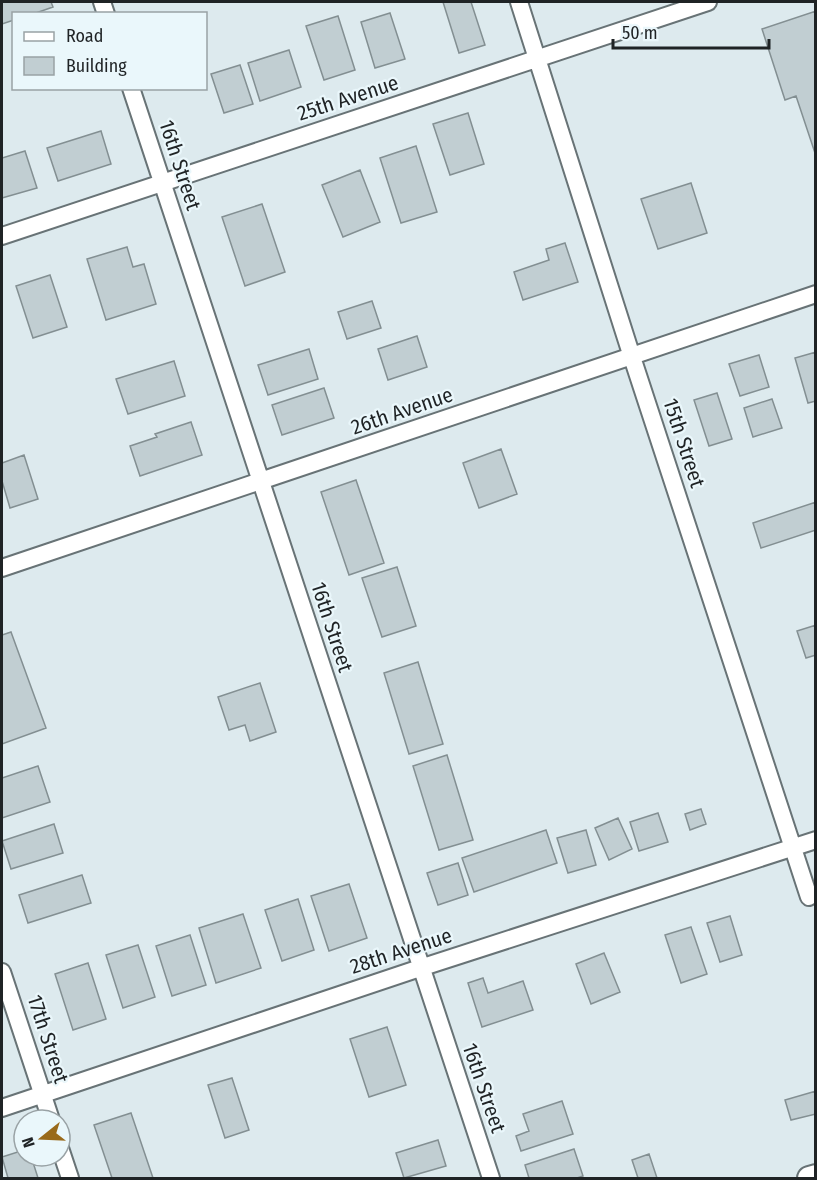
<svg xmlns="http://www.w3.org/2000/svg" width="817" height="1180" font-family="'Fira Sans Condensed',sans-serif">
<rect width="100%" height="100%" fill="#ddeaee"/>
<!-- building -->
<path fill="#c1ced2" stroke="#838f92" stroke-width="1.5" d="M2,2h49l2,5 -20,7h-19v6l-12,4z
M443,2h28l14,43 -26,8z
M816,11v145l-20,-60 -11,4 -23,-71z
M390,13l15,46 -30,9 -14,-46z
M338,16l17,54 -31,10 -18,-54z
M289,50l12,37 -41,14 -12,-38z
M240,65l13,39 -29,9 -13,-39z
M468,113l16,51 -34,11 -17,-51z
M101,131l10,33 -53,17 -11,-33z
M416,146l21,66 -36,11 -21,-65z
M25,151l12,37 -35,10v-40z
M360,170l20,52 -37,15 -21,-52z
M691,183l16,50 -49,16 -17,-50z
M262,204l23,68 -40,14 -23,-69z
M565,243l13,39 -55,18 -9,-28 35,-12 -3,-11z
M127,247l6,20 11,-3 12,40 -50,16 -19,-61z
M50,275l17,52 -34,11 -17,-52z
M372,301l9,27 -34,11 -9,-27z
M417,336l10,31 -39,13 -10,-31z
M309,349l9,30 -50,16 -10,-30z
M816,352v49l-8,2 -13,-45z
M759,355l10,32 -29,9 -11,-32z
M174,361l11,35 -57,18 -12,-35z
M324,388l10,30 -52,17 -10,-30z
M717,393l15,46 -23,7 -15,-46z
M772,399l10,29 -29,9 -9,-29z
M191,422l11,33 -62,21 -10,-30 27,-9 -2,-3z
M501,449l16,45 -38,14 -16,-45z
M24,455l14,44 -28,9 -8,-27v-18z
M356,480l28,83 -35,12 -28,-83z
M816,502v28l-55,18 -8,-25z
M397,567l19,59 -34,11 -20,-59z
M816,625v30l-10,3 -9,-27z
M11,632l35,96 -44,16v-109z
M418,662l25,82 -34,10 -25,-81z
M260,683l16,49 -26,9 -5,-16 -16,5 -11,-33z
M447,755l26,85 -34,10 -26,-84z
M38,766l12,36 -48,16v-40z
M701,809l5,15 -16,6 -5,-16z
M658,813l10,29 -29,9 -9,-29z
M618,818l14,31 -23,11 -14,-32z
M54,824l9,29 -52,16 -9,-28z
M546,830l11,33 -83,29 -12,-34z
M586,830l10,35 -28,8 -11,-35z
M458,863l10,32 -30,10 -11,-32z
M82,875l9,28 -63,20 -9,-28z
M349,884l18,54 -38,13 -18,-55z
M298,899l16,51 -32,11 -17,-51z
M243,914l18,54 -45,15 -17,-55z
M730,916l12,39 -22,7 -13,-39z
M691,927l16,47 -26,9 -16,-48z
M190,935l16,50 -34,11 -16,-50z
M138,945l17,52 -32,11 -17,-53z
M604,953l16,39 -29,12 -15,-40z
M88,963l18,56 -33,11 -18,-56z
M483,978l5,15 35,-12 10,29 -51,17 -14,-44z
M387,1027l19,58 -37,12 -19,-58z
M232,1078l17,52 -24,8 -17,-53z
M816,1091v23l-25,6 -6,-20z
M562,1101l11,33 -52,17 -5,-15 13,-5 -6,-17z
M131,1113l22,65h-41l-18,-53z
M438,1140l8,26 -42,12 -8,-25z
M574,1149l9,27 -6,2h-48l-4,-13z
M24,1150v6h7l7,22h-30l-6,-21z
M649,1154l8,24h-19l-6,-18z"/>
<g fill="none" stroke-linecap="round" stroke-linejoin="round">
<defs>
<path id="street" d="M102,2l4,12
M519,2l113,355 177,540
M131,88l360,1090
M2,236l706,-234
M2,568l814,-274
M2,972l49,148
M2,1108l418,-140 396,-128
M60,1148l10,30"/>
<path id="secondary" d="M809,1178l7,-2"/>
</defs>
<!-- street casing -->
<use href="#street" stroke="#687376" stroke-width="20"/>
<!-- secondary casing -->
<use href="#secondary" stroke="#687376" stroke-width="26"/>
<!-- street -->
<use href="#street" stroke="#fff" stroke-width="16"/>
<!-- secondary -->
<use href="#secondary" stroke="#fff" stroke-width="22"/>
</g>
<g text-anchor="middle" stroke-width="4.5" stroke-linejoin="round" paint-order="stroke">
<!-- street labels -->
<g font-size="21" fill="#1f2325" stroke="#eaf7fb">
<text transform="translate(348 98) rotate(-18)" y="7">25th Avenue</text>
<text transform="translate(180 165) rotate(72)" y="7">16th Street</text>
<text transform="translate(402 411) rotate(-19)" y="7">26th Avenue</text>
<text transform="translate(684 443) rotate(72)" y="7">15th Street</text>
<text transform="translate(332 627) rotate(72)" y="7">16th Street</text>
<text transform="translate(401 951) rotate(-18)" y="7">28th Avenue</text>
<text transform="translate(48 1039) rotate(72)" y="7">17th Street</text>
<text transform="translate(484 1088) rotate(71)" y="7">16th Street</text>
</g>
</g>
<!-- border -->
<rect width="817" height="1180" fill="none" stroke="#1f2325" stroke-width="6"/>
<!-- legend -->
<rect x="12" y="12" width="195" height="78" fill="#eaf7fb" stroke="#99a2a5" stroke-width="1.5"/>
<rect x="24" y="32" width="30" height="9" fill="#ffffff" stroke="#99a2a5" stroke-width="1.5"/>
<text x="66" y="42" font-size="18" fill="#1f2325">Road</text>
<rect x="24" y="57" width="30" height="18" fill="#c1ced2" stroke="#99a2a5" stroke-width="1.5"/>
<text x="66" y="72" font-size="18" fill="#1f2325">Building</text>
<!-- north arrow -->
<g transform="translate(42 1138) rotate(252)"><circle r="28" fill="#eaf7fb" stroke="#99a2a5" stroke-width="1.5"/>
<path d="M0-4.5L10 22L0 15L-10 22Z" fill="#996a1b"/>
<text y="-9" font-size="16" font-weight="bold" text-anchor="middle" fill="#1f2325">N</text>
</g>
<!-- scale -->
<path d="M613 39v9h156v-9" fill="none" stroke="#1f2325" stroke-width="3"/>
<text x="622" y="39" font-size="18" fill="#1f2325" stroke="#eaf7fb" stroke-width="4.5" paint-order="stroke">50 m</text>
</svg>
